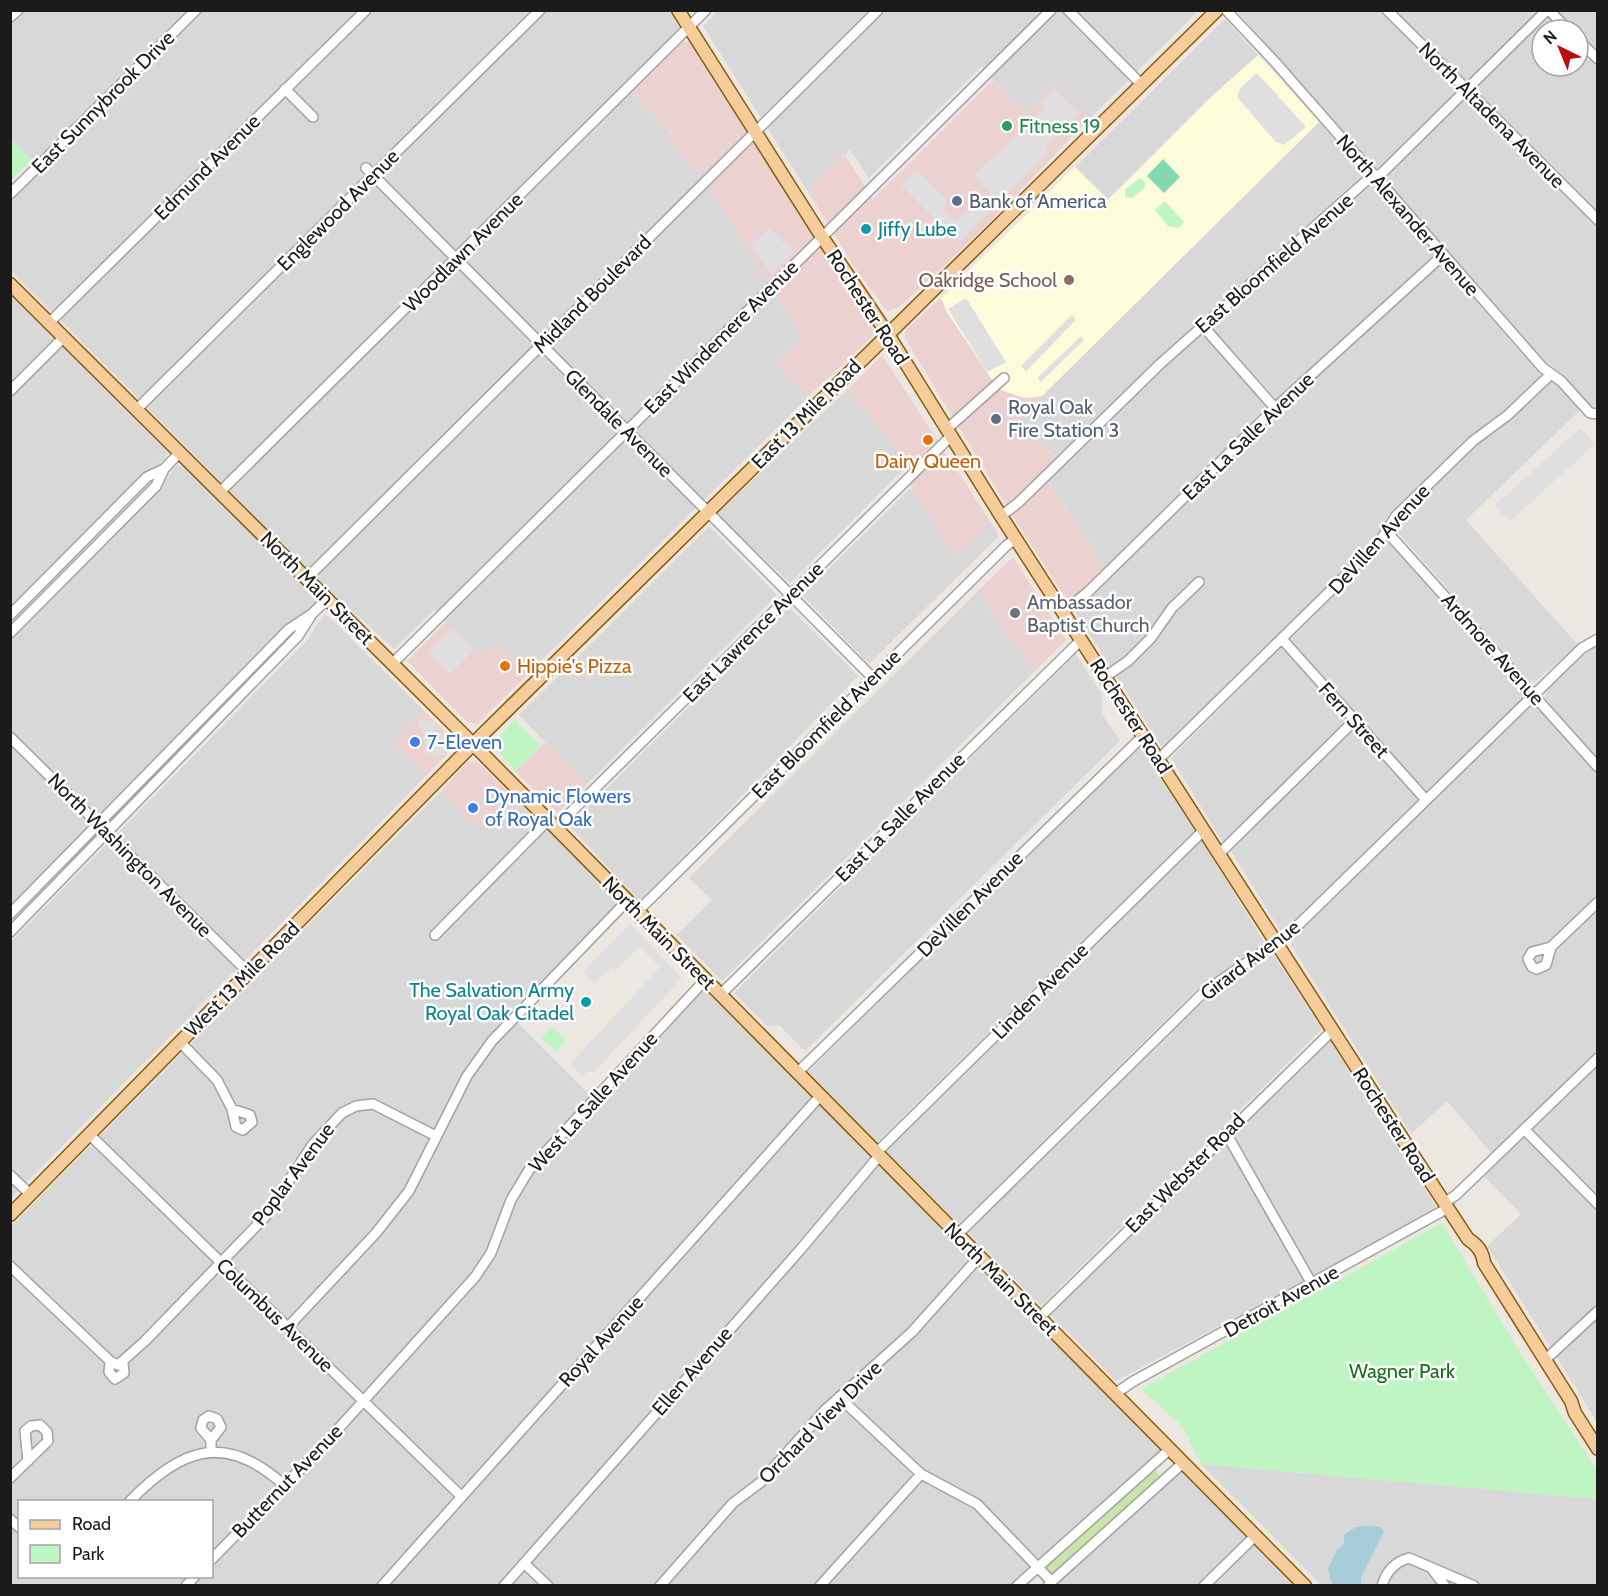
<svg xmlns="http://www.w3.org/2000/svg" width="1608" height="1596" font-family="Cabin,sans-serif">
<rect width="100%" height="100%" fill="#ece8e1"/>
<!-- residential -->
<path fill="#d9d8d8" fill-rule="evenodd" d="M719,10l479,1 -109,108 -35,-32 -28,27 -45,-47 -112,111 -19,-28 -42,42 -105,-166z
M10,11h659l11,18 -56,57 50,51 -5,5 34,34 100,162 -26,27 31,32 -280,277 -32,-32 -15,14 -47,-46 -40,39 -68,-62 -315,-316v-71l34,-34 -14,-6 -20,-21z
M1237,11h360v396l-9,-1 -28,-33 -16,-12zM1542,30h36v36h-36z
M1225,19l33,36 -150,144 -33,-32z
M1319,122l45,52 -201,179 -107,104 -38,-37z
M1374,183l62,72 -160,144 -67,-74z
M1443,263l99,114 -34,34 -37,26 -84,80 -8,19 -211,211h-6l-87,-135 197,-195z
M10,293l158,159 -4,8 -25,20 -129,131z
M1201,332l67,75 -163,161 -57,-87z
M1553,378l28,31 -115,111 112,125 -43,37 -7,-2 -134,-152 7,-11 84,-81z
M848,389l60,76 -118,118 -73,-69z
M176,465l9,1 131,131 -1,7 -29,24 -275,280v-270l153,-156z
M911,488l45,67 34,-34 9,15 -130,128 -67,-69z
M709,526l68,69 -190,189 -68,-69z
M1389,541l134,148 -1,10 -96,93 -134,-150v-4z
M979,590l27,42 30,38 -314,311 -45,-46 35,-35 -23,-22z
M789,607l69,69 -218,225 -71,-75z
M326,614l98,97 -30,31 33,33 -416,423v-256l298,-304 7,-13z
M1597,646v112l-51,-57 -1,-5v-4l36,-35z
M1282,647l64,70v5l-119,119h-5l-51,-83z
M1076,654l26,41v19l18,27 -315,310 -26,-26 -12,1 -33,-33z
M1536,706l61,68v277l-105,103 -45,-53 -36,33 -120,-189 3,-8 234,-230z
M1351,730h7l58,65 2,8 -131,126 -7,1 -49,-79z
M1139,745l56,86 -318,311 -69,-70z
M441,791l37,38 34,-34 104,104 -1,6 -106,109 88,88 103,-111 7,1 452,455 2,4 -150,134 -1000,1v-360zM20,1502h192v74h-192z
M1201,840l64,103 -69,47 -237,234 -74,-74z
M1273,954l49,75 -281,277 -73,-74 241,-236z
M1329,1039l108,169 -127,70 -77,-145z
M1597,1065v357l-110,-176 34,-32 -37,-38z
M1226,1139l79,141 -189,101 -66,-67z
M1201,1464l396,35v86h-276z
M1181,1472l115,113 -243,1 125,-113z"/>
<!-- commercial -->
<path fill="#ecd1d1" d="M682,42h8l184,289 -2,6 -64,60 -31,-32 26,-27 -100,-162 -34,-34 5,-6 -44,-44z
M993,80l33,34 28,-28 35,33 -101,105 -81,76 -10,8 -10,3 -32,-43 -47,-76 37,-37 28,44z
M941,298l6,14 51,76 34,10 10,-2 -24,24 46,46 -16,16 57,86 -32,31 -6,1 -52,-80 -110,-182v-8z
M882,355l108,166 -34,35 -45,-68 -3,-23 -60,-76z
M1013,557l53,83 -30,30 -30,-38 -27,-42z
M446,622l35,34 15,-14 32,32 -51,50 -10,-2 -60,-61z
M424,711l29,29v8l-26,27 -34,-33z
M545,742l42,42 -30,29 -42,-42z
M476,761l36,34 -34,34 -37,-38 27,-29z"/>
<!-- education -->
<path fill="#fcfbda" d="M1258,55l61,67 -277,274 -18,2 -26,-9 -51,-77 -6,-14 134,-131 33,33 104,-104z"/>
<!-- grass -->
<path fill="#c8e4a9" d="M1156,1470l5,8 -105,95h-6l-3,-3v-6z"/>
<!-- park -->
<path fill="#bff5c2" d="M11,139l20,21 -20,20z
M1139,178l6,3v6l-12,11 -8,-1v-7z
M1165,201l19,21 -5,6 -11,-2 -13,-16z
M515,719l26,27 -26,25 -22,-27z
M552,1027l14,13 -10,11 -15,-13z
M1442,1223l72,120 83,127v29l-396,-35 -18,-37 -42,-38z"/>
<!-- pitch -->
<path fill="#83d7b4" d="M1163,159l17,18 -16,16 -17,-17z"/>
<!-- parking -->
<path fill="#dfdfdf" d="M1257,73l49,54 -22,18 -8,-3 -39,-45 4,-10z
M1054,89l25,24 -35,35 4,4 -49,50 -25,-27 71,-66 -5,-6z
M917,170l29,29 -2,11 12,11 23,-21 11,11 -31,32 -58,-58z
M770,228l13,12 -12,13 13,-12 10,11 -22,23 -21,-30z
M966,298l40,64 -19,10 -39,-63z
M1072,315l4,5 -50,51 -5,-5z
M1081,336l3,4 -43,42 -4,-4z
M1580,428l15,16 -86,78 -15,-16z
M452,629l22,21 -24,24 -23,-21z
M423,720l12,3 1,10h8v22h-19l-2,-27h-4v-7z
M630,924l52,54 -89,95 -4,-3 -6,6 -13,-12 90,-97 -20,-20 -25,23 -3,-3 -17,16 -12,-12z"/>
<!-- water -->
<path fill="#a4cdd7" d="M1366,1526l14,1 4,4 -23,46v8h-29l-4,-16 9,-19 7,-6v-9l12,-8z"/>
<g fill="none" stroke-linecap="round" stroke-linejoin="round">
<defs>
<path id="minor" d="M1068,10l74,75
M1226,10l49,52 268,306 18,13 29,32 8,1
M1387,10l211,210
M1549,10l19,20
M10,17l8,-7
M1578,40l20,19
M285,89l28,28
M366,168l507,510
M10,194l186,-184
M49,323l317,-313
M1202,325l73,83
M10,391l54,-54
M137,409l403,-399
M947,429l57,-51
M220,492l486,-482
M1001,516l17,-13 142,-139 206,-183 16,-8 165,-163
M1387,532l211,235
M307,578l571,-568
M1063,612l25,-20 187,-184 168,-153
M10,615l137,-138 17,-8
M10,633l146,-147 8,-17 16,-17
M1282,639l144,161
M392,664l659,-654
M1105,677l23,-16 23,-23 21,-30 27,-26
M10,737l239,236
M1159,759l219,-215 18,-28 77,-75 35,-26 43,-41
M555,828l396,-392
M1219,854l136,-134
M638,911l369,-366 9,-6
M10,914l279,-285 23,-15 15,-15
M10,932l288,-296 14,-22
M435,935l113,-115
M1551,947l-5,18 -9,4 -5,-2 -4,-8 4,-7 19,-5 47,-45
M720,995l361,-355
M180,1042l37,38 15,29 4,18 7,3 9,-8 -2,-7 -18,-6
M797,1073l346,-337
M1524,1129l74,75
M1226,1133l86,151
M90,1135l371,361
M876,1153l328,-323
M10,1175l21,20
M1444,1203l12,-8 142,-137
M957,1235l247,-243 86,-59 250,-244 42,-41 16,-9
M10,1266l100,95 8,4 27,-24 120,-124 48,-73 29,-31 14,-7 17,-2 63,32
M1039,1318l294,-288
M288,1327l88,-94 33,-42 58,-115 25,-35 135,-140
M1545,1360l53,-49
M110,1361l-1,11 6,7 9,-6 -1,-10
M1115,1394l17,-12 316,-174
M839,1397l82,77 56,30 75,78
M211,1440l-10,-12 2,-8 6,-4 8,3 4,8 -10,13v12
M10,1478l38,-37 -1,-9 -7,-7 -9,1 -6,5 3,30
M129,1502c51,-53 95,-71 155,-17
M10,1519l10,9
M212,1559l109,-111 154,-171 16,-24 20,-53 18,-30 176,-190
M524,1563l24,23
M1432,1569l13,17
M1049,1584l135,-122
M186,1586l9,-10
M382,1586l438,-490
M504,1586l296,-336 79,-94
M660,1586l73,-83 28,-21 64,-72 87,-78 67,-75
M820,1586l101,-112
M1017,1586l153,-137
M1204,1586l52,-51
M1382,1586c4,-15 13,-24 27,-28l65,28"/>
<path id="major" d="M678,10l144,227 65,96 114,183 414,642 53,81c10,6 15,13 16,24l87,138 4,12 23,36
M10,284l454,451 841,851
M10,1215l472,-480 735,-725"/>
</defs>
<!-- minor casing -->
<use href="#minor" stroke="#a2a2a2" stroke-width="12"/>
<!-- major casing -->
<use href="#major" stroke="#885b0a" stroke-width="15"/>
<!-- minor -->
<use href="#minor" stroke="#fff" stroke-width="9"/>
<!-- major -->
<use href="#major" stroke="#f5cd9d" stroke-width="12"/>
</g>
<!-- markers -->
<circle fill="#2e9e5b" stroke="#fff" stroke-width="2" cx="1007" cy="126" r="6"/>
<g fill="#5c6f8a" stroke="#fff" stroke-width="2">
<circle cx="957" cy="201" r="6"/>
<circle cx="996" cy="419" r="6"/>
</g>
<g fill="#0f9aa8" stroke="#fff" stroke-width="2">
<circle cx="866" cy="229" r="6"/>
<circle cx="586" cy="1002" r="6"/>
</g>
<circle fill="#8d6e63" stroke="#fff" stroke-width="2" cx="1069" cy="280" r="6"/>
<g fill="#e8710a" stroke="#fff" stroke-width="2">
<circle cx="928" cy="440" r="6"/>
<circle cx="505" cy="666" r="6"/>
</g>
<circle fill="#6b7280" stroke="#fff" stroke-width="2" cx="1015" cy="613" r="6"/>
<g fill="#3f7fe0" stroke="#fff" stroke-width="2">
<circle cx="415" cy="742" r="6"/>
<circle cx="473" cy="808" r="6"/>
</g>
<g text-anchor="middle" stroke-width="5" stroke-linejoin="round" paint-order="stroke">
<!-- street labels -->
<g font-size="20" fill="#1b1b1b" stroke="#fff">
<text transform="translate(103 102) rotate(-45)" y="7">East Sunnybrook Drive</text>
<text transform="translate(1492 115) rotate(45)" y="7">North Altadena Avenue</text>
<text transform="translate(207 167) rotate(-45)" y="7">Edmund Avenue</text>
<text transform="translate(338 210) rotate(-45)" y="7">Englewood Avenue</text>
<text transform="translate(1408 215) rotate(49)" y="7">North Alexander Avenue</text>
<text transform="translate(463 252) rotate(-45)" y="7">Woodlawn Avenue</text>
<text transform="translate(1274 263) rotate(-41)" y="7">East Bloomfield Avenue</text>
<text transform="translate(592 294) rotate(-45)" y="7">Midland Boulevard</text>
<text transform="translate(868 307) rotate(57)" y="7">Rochester Road</text>
<text transform="translate(721 337) rotate(-45)" y="7">East Windemere Avenue</text>
<text transform="translate(806 414) rotate(-45)" y="7">East 13 Mile Road</text>
<text transform="translate(619 423) rotate(45)" y="7">Glendale Avenue</text>
<text transform="translate(1248 436) rotate(-44)" y="7">East La Salle Avenue</text>
<text transform="translate(1379 539) rotate(-48)" y="7">DeVillen Avenue</text>
<text transform="translate(317 588) rotate(45)" y="7">North Main Street</text>
<text transform="translate(753 632) rotate(-45)" y="7">East Lawrence Avenue</text>
<text transform="translate(1493 649) rotate(48)" y="7">Ardmore Avenue</text>
<text transform="translate(1131 716) rotate(57)" y="7">Rochester Road</text>
<text transform="translate(1354 720) rotate(48)" y="7">Fern Street</text>
<text transform="translate(826 724) rotate(-45)" y="7">East Bloomfield Avenue</text>
<text transform="translate(900 817) rotate(-45)" y="7">East La Salle Avenue</text>
<text transform="translate(130 855) rotate(45)" y="7">North Washington Avenue</text>
<text transform="translate(970 904) rotate(-45)" y="7">DeVillen Avenue</text>
<text transform="translate(659 933) rotate(45)" y="7">North Main Street</text>
<text transform="translate(1250 960) rotate(-37)" y="7">Girard Avenue</text>
<text transform="translate(242 979) rotate(-45)" y="7">West 13 Mile Road</text>
<text transform="translate(1040 991) rotate(-45)" y="7">Linden Avenue</text>
<text transform="translate(593 1102) rotate(-48)" y="7">West La Salle Avenue</text>
<text transform="translate(1394 1125) rotate(57)" y="7">Rochester Road</text>
<text transform="translate(1185 1173) rotate(-45)" y="7">East Webster Road</text>
<text transform="translate(293 1174) rotate(-53)" y="7">Poplar Avenue</text>
<text transform="translate(1001 1279) rotate(45)" y="7">North Main Street</text>
<text transform="translate(1281 1301) rotate(-29)" y="7">Detroit Avenue</text>
<text transform="translate(275 1315) rotate(44)" y="7">Columbus Avenue</text>
<text transform="translate(601 1341) rotate(-48)" y="7">Royal Avenue</text>
<text transform="translate(692 1371) rotate(-49)" y="7">Ellen Avenue</text>
<text transform="translate(820 1422) rotate(-45)" y="7">Orchard View Drive</text>
<text transform="translate(287 1481) rotate(-46)" y="7">Butternut Avenue</text>
</g>
<!-- leisure labels -->
<g font-size="20" fill="#27864d" stroke="#fff" text-anchor="start">
<text x="1019" y="133">Fitness 19</text>
</g>
<!-- service labels -->
<g font-size="20" fill="#4e5e75" stroke="#fff" text-anchor="start">
<text x="969" y="208">Bank of America</text>
<text x="1008" y="414">Royal Oak<tspan x="1008" dy="23">Fire Station 3</tspan></text>
</g>
<!-- culture labels -->
<g font-size="20" fill="#0d838f" stroke="#fff" text-anchor="start">
<text x="878" y="236">Jiffy Lube</text>
<text x="574" y="997" text-anchor="end">The Salvation Army<tspan x="574" dy="23">Royal Oak Citadel</tspan></text>
</g>
<!-- education labels -->
<g font-size="20" fill="#785e54" stroke="#fff" text-anchor="end">
<text x="1057" y="287">Oakridge School</text>
</g>
<!-- food labels -->
<g font-size="20" fill="#c56008" stroke="#fff">
<text x="928" y="468">Dairy Queen</text>
<text x="517" y="673" text-anchor="start">Hippie's Pizza</text>
</g>
<!-- worship labels -->
<g font-size="20" fill="#5b616d" stroke="#fff" text-anchor="start">
<text x="1027" y="609">Ambassador<tspan x="1027" dy="23">Baptist Church</tspan></text>
</g>
<!-- shop labels -->
<g font-size="20" fill="#366cbe" stroke="#fff" text-anchor="start">
<text x="427" y="749">7-Eleven</text>
<text x="485" y="803">Dynamic Flowers<tspan x="485" dy="23">of Royal Oak</tspan></text>
</g>
<!-- park labels -->
<g font-size="20" fill="#127017" stroke="#fff">
<text x="1402" y="1378">Wagner Park</text>
</g>
</g>
<!-- border -->
<rect width="1608" height="1596" fill="none" stroke="#1b1b1b" stroke-width="24"/>
<!-- legend -->
<rect x="18" y="1500" width="195" height="78" fill="#ffffff" stroke="#a4a4a4" stroke-width="1.5"/>
<rect x="30" y="1520" width="30" height="9" fill="#f5cd9d" stroke="#a4a4a4" stroke-width="1.5"/>
<text x="72" y="1530" font-size="18" fill="#1b1b1b">Road</text>
<rect x="30" y="1545" width="30" height="18" fill="#bff5c2" stroke="#a4a4a4" stroke-width="1.5"/>
<text x="72" y="1560" font-size="18" fill="#1b1b1b">Park</text>
<!-- north arrow -->
<g transform="translate(1560 48) rotate(317)"><circle r="28" fill="#ffffff" stroke="#a4a4a4" stroke-width="1.5"/>
<path d="M0-4.5L10 22L0 15L-10 22Z" fill="#b90d12"/>
<text y="-9" font-size="16" font-weight="bold" text-anchor="middle" fill="#1b1b1b">N</text>
</g>
</svg>
